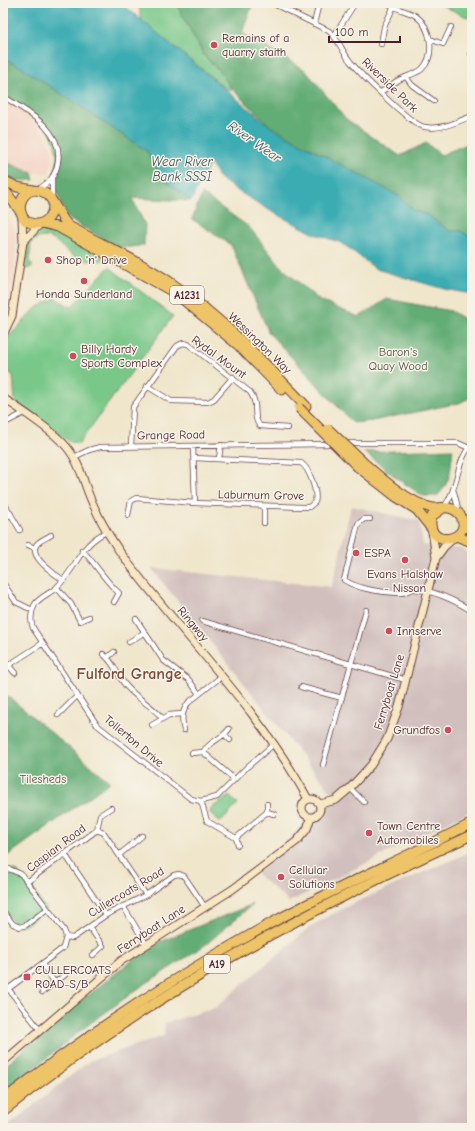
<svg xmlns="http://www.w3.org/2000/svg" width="475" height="1131" font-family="'Comic Neue',sans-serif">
<rect width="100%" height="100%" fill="#f7f3e8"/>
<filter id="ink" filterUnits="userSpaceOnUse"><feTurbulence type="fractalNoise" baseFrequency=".025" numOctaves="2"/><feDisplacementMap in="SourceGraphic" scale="8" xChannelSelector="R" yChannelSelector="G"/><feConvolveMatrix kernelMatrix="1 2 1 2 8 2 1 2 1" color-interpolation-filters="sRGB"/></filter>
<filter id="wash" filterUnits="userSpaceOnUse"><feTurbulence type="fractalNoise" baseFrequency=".012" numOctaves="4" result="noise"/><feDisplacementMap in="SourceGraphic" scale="16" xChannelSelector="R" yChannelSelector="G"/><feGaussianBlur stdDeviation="0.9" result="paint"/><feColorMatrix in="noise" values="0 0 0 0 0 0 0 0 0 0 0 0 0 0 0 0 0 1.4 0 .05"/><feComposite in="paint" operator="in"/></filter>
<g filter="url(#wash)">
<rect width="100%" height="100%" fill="#f0e6cc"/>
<!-- built -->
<path fill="#f5d2c3" d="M3,87l44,50 5,12 1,13 -5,11h-16l-29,-12z
M7,215l9,19 -1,27 -6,50 -6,13v-106z"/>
<!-- industrial -->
<path fill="#d1bfbd" d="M351,506l68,15 4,24 38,4 11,6v255l-183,92 -32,-28 75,-81 -181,-225 181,19z
M472,851v277h-466l83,-67 75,-25 1,-13 50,-15 96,-82 41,-22z"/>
<!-- green -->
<path fill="#79c889" stroke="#62745a" d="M138,3h42l-1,6 25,47 17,17 11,16 -3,2 -87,-70z
M437,3h35l-1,16z
M47,228l10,2 51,29c-9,3 -22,3 -31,-1 -17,-8 -24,-31 -46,-16l-2,21 3,1v3l-7,2 -2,-2c0,-18 5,-34 24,-39z
M109,267l64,49 -94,127 -9,-1 -55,-40 -2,-27 -10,-6v-26l32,-34 20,-11 16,9z
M229,796l9,8 -17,18 -11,-9 1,-5z
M16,870l31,39 -21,16 -9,1 -14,-15v-40z"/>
<!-- forest -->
<path fill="#62ac75" stroke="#566650" d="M180,3h73l-11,30 63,37 41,49 54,37 26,-13 15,12 31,-13v96l-11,-7h-12l-21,-16 -14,-4 -15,-15 -128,-69 -39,-38 -11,-16 -17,-18 -25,-46z
M3,55l144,96 14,26 30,24 -59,-3 13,27 -1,20 -12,2h-15l-50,-29 -15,-39c9,-16 5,-38 -6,-52 -9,-10 -31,-23 -43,-31z
M3,161l29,12 2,7 -30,1z
M202,194l47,33 32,40 39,34 39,16 28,-18 64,12 21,13v73l-13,6 -87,18 -19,2 -84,-90 -38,-88 -39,-26z
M453,449c-3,21 -1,32 -16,47h-14l-25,-17 -34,-27z
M3,692l107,90 -107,77z
M253,904l-48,41 -66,43 -55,40 -81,65v-25l39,-36 108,-86z"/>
<!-- water -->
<path fill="#3aacb2" stroke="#42666e" d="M3,3h118l150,124 128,69 15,15 14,4 21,16h12l11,7v56l-28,-5 -68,-20 -34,-26 -27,-9 -41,-21 -36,-22 -19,-13 -9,-15 -19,38 -30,-24 -14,-26 -123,-82 -21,-11z"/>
</g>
<g filter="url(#ink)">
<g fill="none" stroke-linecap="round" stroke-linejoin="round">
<defs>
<path id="street" d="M272,3l57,28c10,9 13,20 21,30 9,12 62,65 75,66 16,3 32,-5 47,-11
M314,24l5,-21
M334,36l21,-33
M430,39l13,5 8,-17
M381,44l3,-17 9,-19
M471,54h1
M406,77l6,8 22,16
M381,92c6,-4 12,-9 18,-12 7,-4 17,-6 23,-11 14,-14 9,-42 -6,-53 -9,-6 -20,-6 -28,-13
M3,96c22,15 60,33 55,65 -2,15 -9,22 -21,29
M52,197v-18
M147,386l24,15 37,1 6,-3 19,-22
M3,424l21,-11
M345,443h113l11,5
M193,446l2,57 108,4h6l6,-5c3,-10 -6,-34 -14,-39l-107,-5
M131,447l2,-40 44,-61 6,-3 5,1 62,48c10,14 1,24 10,34l28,2
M74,457l15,-7 11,-3 234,-3
M219,458l2,-13
M454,492l5,20
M3,501l17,29
M444,507c15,-19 11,-45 28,-63
M128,515l3,-14 5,-3 59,5
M3,519l8,-5
M370,519h-6l-6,5 -14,56c14,9 39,13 56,13 6,1 10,-5 15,-4 21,2 39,11 57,22
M264,523v-16
M106,532c-28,14 -28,35 -49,55 -6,6 -16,9 -22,17 -4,8 -5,16 -2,24l64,97 94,74 10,2 16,-4 30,-30 27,-23
M51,535c-4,3 -11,5 -14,9 -10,12 18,30 26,36
M28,545l7,3
M82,550c14,14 23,31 37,43l-5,9
M3,583l13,19 16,8
M57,588l14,16 9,17 9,-4
M136,619l27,41 26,20 10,14
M202,621l204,59
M129,642l16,-10
M103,654c10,7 13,18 20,28 10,15 28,22 39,36
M108,657l6,-5
M3,659l12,14
M9,665l34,-22
M301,687l41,11
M58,715l19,-19
M152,725l17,-10 13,-1
M229,729c-7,10 -19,12 -26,23l31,27
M184,730c-3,-11 -2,-18 4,-27l34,-27
M225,735l5,5
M192,753l11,-1
M323,765l43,-155
M350,788l14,14
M201,801l6,20 29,17 31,-26v-8
M267,812l7,2
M97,830l3,-15 11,-7
M236,838l2,7
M64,853l42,62
M119,855l23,-19
M3,871l6,-2 12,5 43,56 2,7 -3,11 -55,41
M27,882l70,-52 7,3 42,62
M123,906l23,38
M3,911l10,13 7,3 6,-2 21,-16
M89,927l14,19 -10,9
M66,937l7,1 6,-4 27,-19 40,-20 28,-20 5,-1 5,2 21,31
M42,964l13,19
M3,982l37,48
M42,992l23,-17"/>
<path id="secondary" d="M23,242l17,-18
M3,335l9,-19 11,-74 -1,-25
M3,398c18,12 54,35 66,52 12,15 15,35 23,52 10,23 22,43 37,62 60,78 132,148 179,235
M436,558l8,-11 10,-9
M302 808a9 9 0 1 1 18 0a9 9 0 1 1-18 0Z
M320,804l16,-4 14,-12 21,-23 16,-26 12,-32 37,-149 -4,-27
M3,1062l118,-101 112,-72 64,-48 10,-12 4,-12"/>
<path id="highway" d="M3,180l14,7 16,3
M3,188l17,23
M53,203c1,16 -12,26 -27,18 -14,-15 0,-39 19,-28 8,4 14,24 24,33 33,19 69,34 101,56 51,35 94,80 136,124
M42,223l16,4 117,66 63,52 44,45
M364,463c17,15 46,41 69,45 5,0 11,-1 16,0 5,1 9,4 12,8 13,26 -38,34 -29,0l11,-8
M358,467l37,29 22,14 14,18
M462,521l10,10
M456,536l16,6
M3,1100c85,-67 177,-127 272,-179 64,-35 132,-64 197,-98
M3,1111c143,-114 303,-201 469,-276"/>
</defs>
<!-- street casing -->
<use href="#street" stroke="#633d43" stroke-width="6"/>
<!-- secondary casing -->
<use href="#secondary" stroke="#633d43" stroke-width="9"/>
<!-- highway casing -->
<use href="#highway" stroke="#633d43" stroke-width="11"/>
<!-- street -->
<use href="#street" stroke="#fff" stroke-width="4.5"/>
<!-- secondary -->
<use href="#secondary" stroke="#f8e7c3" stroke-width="7"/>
<!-- highway -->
<use href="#highway" stroke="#eec469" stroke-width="9"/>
<defs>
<path id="highway-bridge" d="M299,408l59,59
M328,429l36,34"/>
</defs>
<!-- highway-bridge casing -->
<use href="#highway-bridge" stroke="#633d43" stroke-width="11" stroke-linecap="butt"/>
<!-- highway-bridge -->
<use href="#highway-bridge" stroke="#eec469" stroke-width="9"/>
</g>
</g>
<!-- markers -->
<g fill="#d1495b" stroke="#f7f3e8" stroke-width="1.5">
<circle cx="214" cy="45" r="4"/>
<circle cx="48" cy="260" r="4"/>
<circle cx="84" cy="281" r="4"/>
<circle cx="73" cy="356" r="4"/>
<circle cx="356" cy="553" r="4"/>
<circle cx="405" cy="560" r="4"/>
<circle cx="389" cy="631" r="4"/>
<circle cx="448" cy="730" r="4"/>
<circle cx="369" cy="833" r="4"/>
<circle cx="281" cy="877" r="4"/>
<rect x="23" y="973" width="8" height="8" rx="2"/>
</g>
<g text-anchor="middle" stroke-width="3" stroke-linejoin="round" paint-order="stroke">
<!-- shield labels -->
<g fill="#f7f3e8" stroke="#7e5f64" stroke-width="1">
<rect x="170" y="286" width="34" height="18" rx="3"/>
<rect x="204" y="955" width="26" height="18" rx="3"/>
</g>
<g font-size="11" font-weight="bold" fill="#4a1f2b">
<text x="187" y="299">A1231</text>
<text x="217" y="968">A19</text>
</g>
<!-- poi labels -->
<g font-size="12" fill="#4a1f2b" stroke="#f7f3e8" text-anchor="start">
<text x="222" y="42">Remains of a<tspan x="222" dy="14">quarry staith</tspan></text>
<text x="56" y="264">Shop 'n' Drive</text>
<text x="84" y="298" text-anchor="middle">Honda Sunderland</text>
<text x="81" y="353">Billy Hardy<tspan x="81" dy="14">Sports Complex</tspan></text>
<text x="364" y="557">ESPA</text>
<text x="405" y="578" text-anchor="middle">Evans Halshaw<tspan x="405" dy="14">- Nissan</tspan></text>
<text x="397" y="635">Innserve</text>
<text x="440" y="734" text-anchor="end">Grundfos</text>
<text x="377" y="830">Town Centre<tspan x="377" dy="14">Automobiles</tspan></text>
<text x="289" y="874">Cellular<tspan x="289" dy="14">Solutions</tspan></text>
<text x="35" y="974">CULLERCOATS<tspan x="35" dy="14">ROAD-S/B</tspan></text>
</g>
<!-- street labels -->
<g font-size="12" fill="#4a1f2b" stroke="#f7f3e8">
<text transform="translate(390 85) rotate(44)" y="4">Riverside Park</text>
<text transform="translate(260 343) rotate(44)" y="4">Wessington Way</text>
<text transform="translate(219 357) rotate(36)" y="4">Rydal Mount</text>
<text transform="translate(171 435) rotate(-1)" y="4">Grange Road</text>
<text transform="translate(261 495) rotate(1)" y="4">Laburnum Grove</text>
<text transform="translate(193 624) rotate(50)" y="4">Ringway</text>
<text transform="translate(389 692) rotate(-73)" y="4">Ferryboat Lane</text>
<text transform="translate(134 741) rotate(40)" y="4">Tollerton Drive</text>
<text transform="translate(56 848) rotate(-37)" y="4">Caspian Road</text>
<text transform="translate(126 892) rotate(-31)" y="4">Cullercoats Road</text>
<text transform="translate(151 929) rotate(-33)" y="4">Ferryboat Lane</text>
</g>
<!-- park labels -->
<g font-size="12" fill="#585247" stroke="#f7f3e8">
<text x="398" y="356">Baron's<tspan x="398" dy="14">Quay Wood</tspan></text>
<text x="43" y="783">Tilesheds</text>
</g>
<!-- water labels -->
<g font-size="13" font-style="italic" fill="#445761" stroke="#f7f3e8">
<text transform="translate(255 141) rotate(35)" y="5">River Wear</text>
<text x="182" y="166">Wear River<tspan x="182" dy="15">Bank SSSI</tspan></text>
</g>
<!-- district labels -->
<g font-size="16" font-weight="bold" fill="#7c4d3d" stroke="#f7f3e8">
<text x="129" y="679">Fulford Grange</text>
</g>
</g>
<!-- margin -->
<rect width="475" height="1131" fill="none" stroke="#f7f3e8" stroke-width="16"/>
<!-- scale -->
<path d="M329 36v6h71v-6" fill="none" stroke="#4a1f2b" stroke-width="2"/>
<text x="335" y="36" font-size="12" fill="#4a1f2b" stroke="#f7f3e8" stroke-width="3" paint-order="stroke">100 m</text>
</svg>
